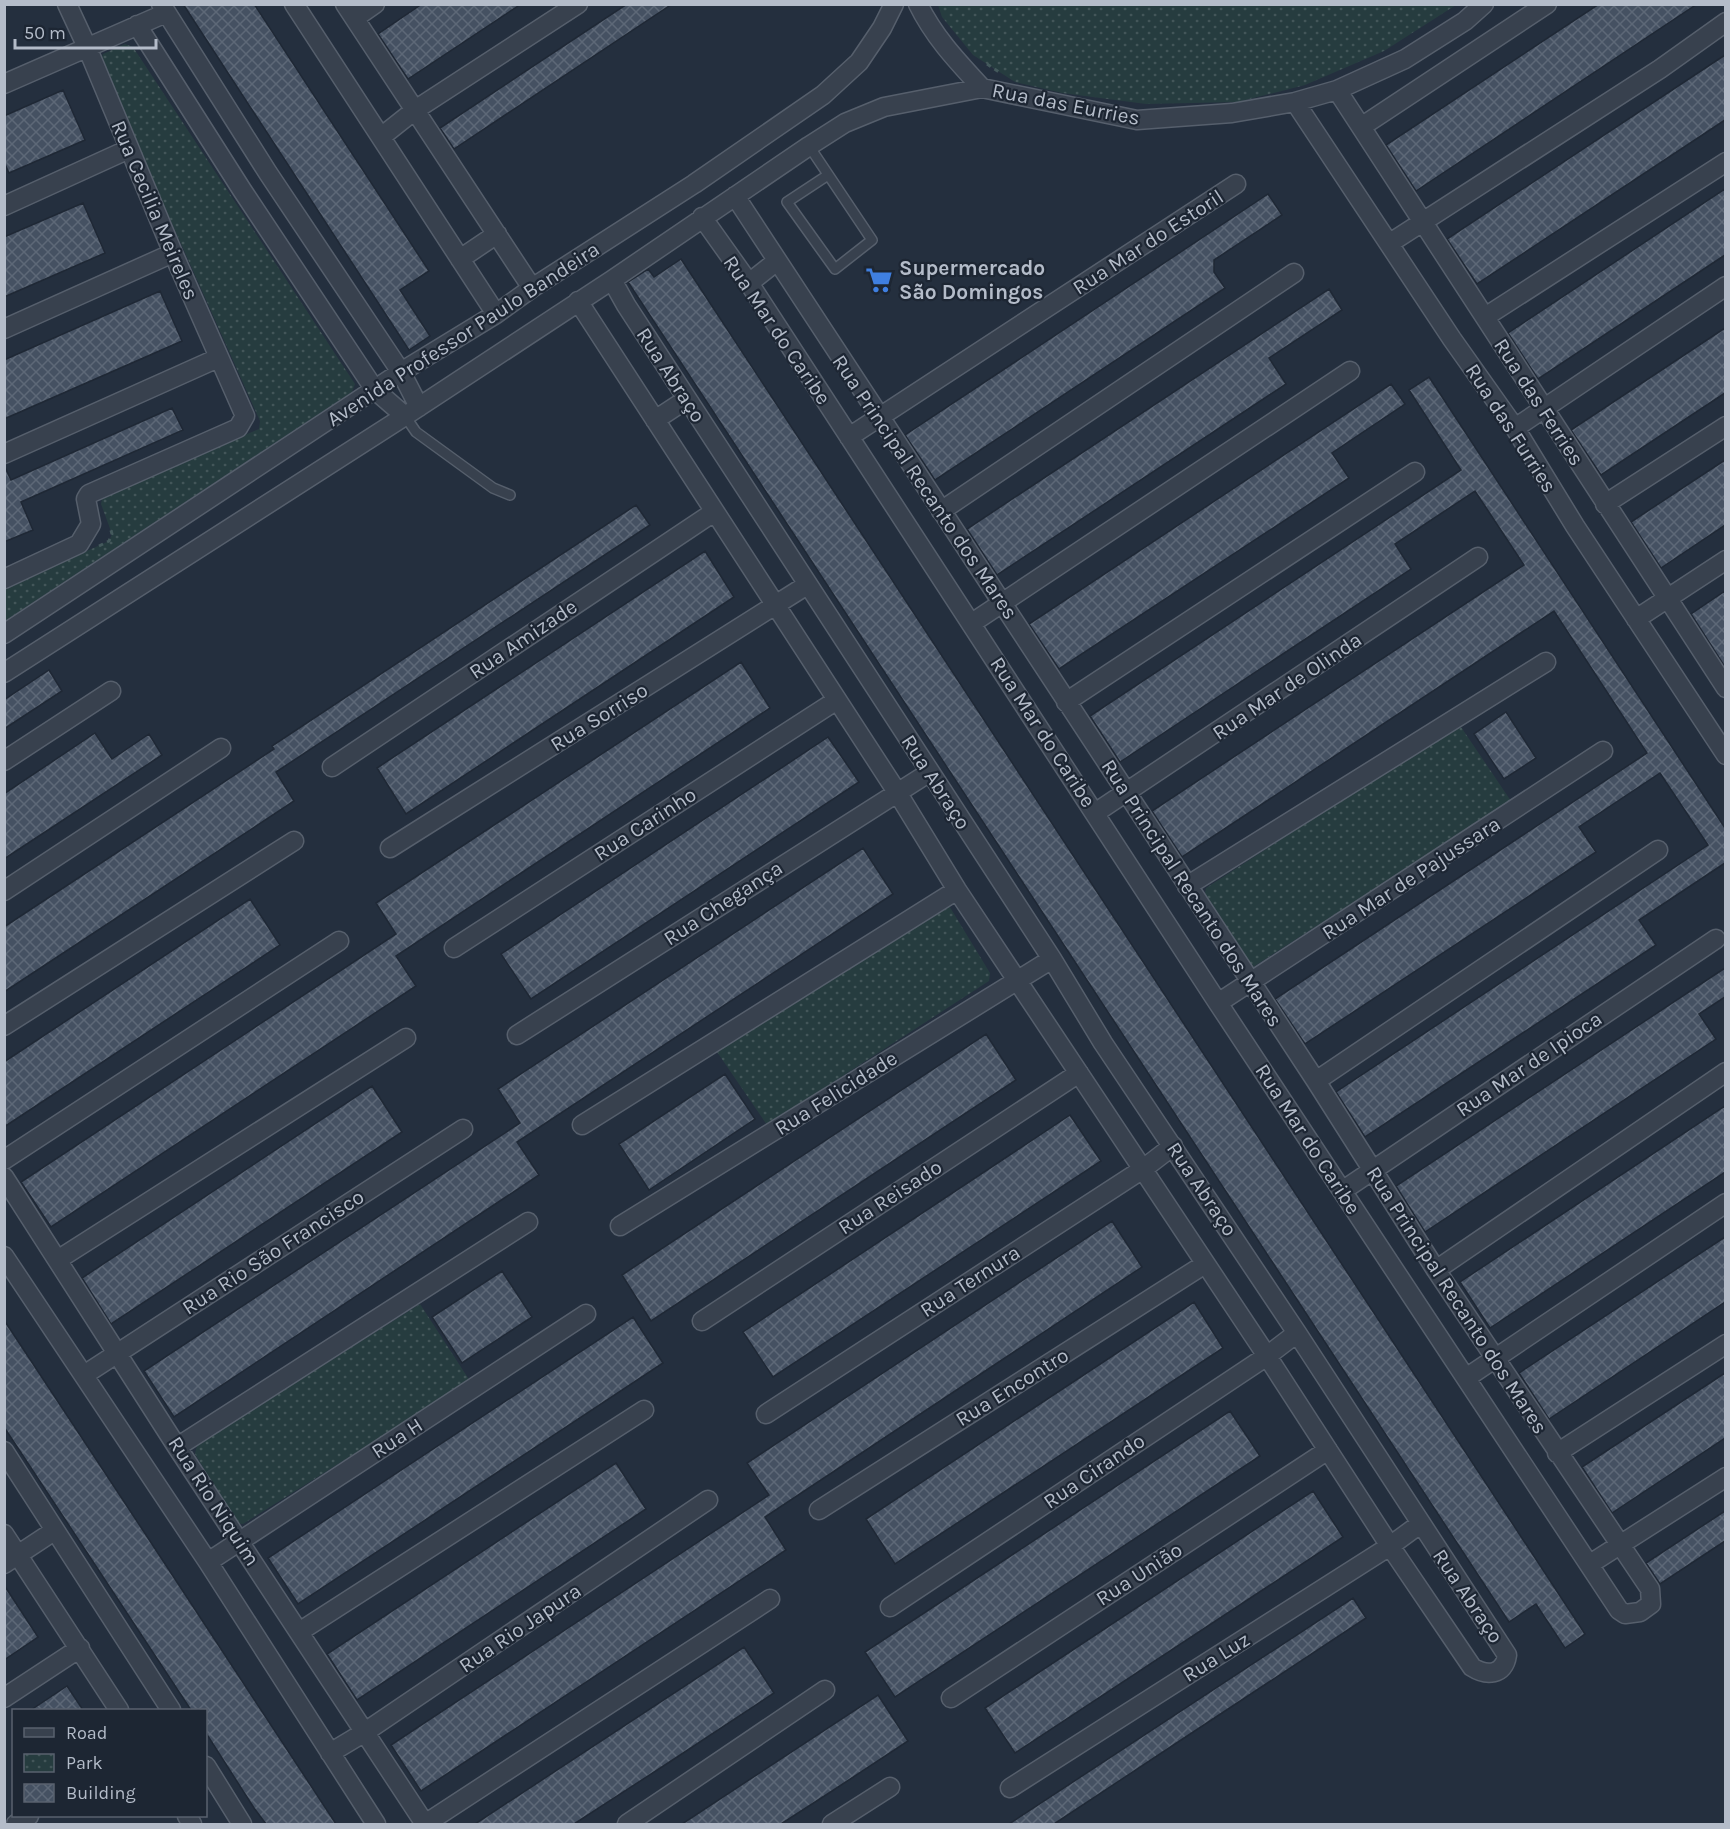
<svg xmlns="http://www.w3.org/2000/svg" width="1730" height="1829" font-family="Karla,sans-serif">
<defs>
<pattern id="park-dots" width="8" height="8" patternUnits="userSpaceOnUse" patternTransform="scale(1.5)"><rect width="8" height="8" fill="#263c3f"/><path d="M2 2h.1M6 6h.1" fill="none" stroke="#435659" stroke-width="1.8" stroke-linecap="round"/></pattern>
<pattern id="building-cross-hatch" width="8" height="8" patternUnits="userSpaceOnUse" patternTransform="scale(1.5)"><rect width="8" height="8" fill="#455162"/><path d="M0 0l8 8M0 8l8-8" fill="none" stroke="#5d6877"/></pattern>
</defs>
<rect width="100%" height="100%" fill="#242f3e"/>
<!-- park -->
<path fill="url(#park-dots)" d="M938,5v-1l518,1 -72,46 -79,34 -67,17 -92,2 -84,-11 -47,-11 -42,-27 -31,-38z
M125,44l8,3 222,337 -3,8 -347,229v-33l104,-47 3,-7 -11,-30 2,-9 156,-66 1,-8 -160,-359 3,-8z
M1459,724l52,77 -258,166 -6,-1 -43,-68 2,-10z
M948,904l42,69 -1,8 -222,144 -52,-76z
M420,1304l50,77 -227,143 -6,-1 -42,-69 2,-9z"/>
<!-- building -->
<path fill="url(#building-cross-hatch)" stroke="#1f2835" stroke-width="1.5" d="M183,4h71l175,267 -29,19 30,46 -21,14z
M422,4h99l-113,75 -30,-45z
M627,4h45l-218,145 -14,-21z
M1599,4h98l-281,187 -30,-46z
M1725,55v65l-248,164 -30,-45z
M63,90l22,50 -76,33 -5,-11v-46z
M1725,189v66l-187,124 -30,-46z
M1268,194l14,21 -68,45v12l11,16 -290,192 -30,-45z
M83,203l22,50 -101,44v-60z
M681,259l904,1375 -20,14 -29,-44 -27,18 -881,-1340 20,-13 6,8z
M1329,289l13,21 -73,48 17,26 -289,191 -30,-46z
M160,291l22,50 -178,78v-59z
M1725,328v65l-124,82 -30,-45z
M1429,377l296,451v35l-86,57 17,25 -291,192 -29,-45 372,-247 -48,-72 -81,54 17,25 -291,192 -30,-45 372,-246 -93,-142 -372,246 -30,-46 372,-246 -49,-74 -80,53 16,25 -291,193 -30,-46 371,-246 -52,-80z
M1391,384l14,20 -73,49 17,25 -290,191 -30,-45z
M172,408l11,22 -162,72 12,28 -29,12v-77l7,15z
M1725,460v65l-64,43 -30,-46z
M636,505l14,20 -374,247 18,29 -290,191v-65l270,-178 -2,-3z
M705,551l29,46 -328,217 -29,-46z
M1725,591v76l-34,-53z
M741,662l29,46 -374,248 20,30 -365,241 -30,-45 375,-248 -20,-31z
M49,670l13,21 -58,38v-29z
M1506,712l30,46 -32,21 -30,-45z
M95,733l17,26 37,-25 13,21 -158,104v-65z
M828,737l31,45 -328,217 -30,-45z
M863,848l30,46 -376,248 22,33 -365,242 -30,-46 376,-248 -22,-34z
M250,899l30,46 -276,182v-65z
M1725,968v29l-26,17 17,25 -291,193 -29,-46z
M986,1034l30,46 -365,241 -29,-46z
M725,1074l30,45 -106,71 -30,-46z
M372,1086l30,46 -291,192 -29,-46z
M1725,1106v66l-235,156 -30,-46z
M1070,1115l31,46 -328,216 -30,-45z
M1112,1221l30,46 -377,250 21,33 -365,241 -30,-46 378,-250 -22,-32z
M1725,1237v65l-176,117 -30,-46z
M502,1271l30,46 -70,46 -30,-46z
M1194,1302l29,46 -328,216 -29,-45z
M633,1317l30,46 -365,241 -30,-46z
M4,1320l142,215 190,289h-70l-12,-16 -48,-75v-23h-15l-187,-283z
M1725,1373v65l-113,75 -30,-46z
M1230,1411l30,45 -365,241 -30,-45z
M616,1463l30,46 -289,191 -30,-46z
M1313,1491l30,46 -328,216 -30,-45z
M1725,1511v30l-65,43 -14,-21z
M4,1585l34,52 -34,23z
M1353,1598l13,20 -191,126 -121,80h-45z
M744,1647l30,46 -106,70 -94,61h-99z
M67,1686l16,24h-52z
M878,1695l30,46 -79,52 -48,31h-99z"/>
<g fill="none" stroke-linecap="round" stroke-linejoin="round">
<defs>
<path id="lane" d="M809,146l63,94 -37,29 -48,-67 41,-27
M405,416l11,16 77,56 17,7"/>
<path id="street" d="M161,4l107,169 133,199 18,35
M294,4l202,310
M345,4l187,284
M918,4c16,33 40,58 64,84
M355,18l20,-14
M137,25l105,165 133,200 30,26
M4,84l162,-71
M1337,90l389,598
M1295,102l157,237 63,89 60,98 151,229
M1361,127l186,-123
M381,137l34,-27 163,-106
M4,206l125,-57
M702,217l47,66 469,720 401,607 6,4 15,-2 11,-8 -1,-15 -214,-319 -120,-189 -581,-885
M1390,243l270,-174 66,-47
M460,259l37,-25
M749,283l28,-22
M578,301l319,491 60,98 310,466 123,190 82,121c14,9 32,9 35,-12l-210,-322 -194,-290 -51,-84 -426,-654 -14,-25
M1485,317l241,-155
M4,329l169,-76
M655,420l32,-21
M1515,428l211,-142
M849,437l387,-253
M4,454l214,-96
M1605,504l121,-78
M941,511l353,-238
M4,579l75,-35 12,-20 -5,-25 3,-5 149,-66 7,-12 -72,-163 -86,-206 -20,-43
M1636,619l90,-59
M972,623l378,-252
M4,634l397,-262 95,-58 36,-26 162,-104 129,-89 36,-33 23,-34 12,-24
M4,673l401,-257 207,-136 197,-134 36,-23 39,-16 98,-19 155,32 95,-7 63,-11 42,-12 68,-31 60,-38 19,-17
M1066,702l349,-230
M4,761l107,-70
M332,767l382,-255
M1095,813l383,-256
M390,848l417,-263
M1187,886l359,-224
M4,891l217,-143
M454,948l383,-248
M1218,1003l385,-252
M4,1026l290,-185
M517,1035l413,-263
M1316,1081l342,-231
M582,1125l375,-235
M4,1160l335,-219
M4,1177l173,270 248,377 345,-225
M1342,1191l374,-252
M620,1226l432,-267
M4,1256l204,306 168,262
M59,1259l347,-221
M1436,1270l290,-198
M702,1321l377,-248
M84,1375l379,-246
M1466,1378l260,-175
M766,1414l377,-245 30,-23
M177,1447l351,-225
M4,1451l167,259
M1557,1453l169,-109
M819,1510l386,-246
M4,1534l115,176
M208,1562l378,-248
M4,1564l50,-33
M1590,1564l136,-87
M890,1607l377,-251 30,-23
M299,1632l345,-222
M4,1698l76,-50
M951,1698l377,-248
M330,1753l35,-21 343,-232
M206,1766l36,58
M1010,1788l380,-242 30,-22
M187,1816l5,8
M16,1824l13,-8
M627,1824l198,-134
M832,1824l58,-37"/>
</defs>
<!-- lane casing -->
<use href="#lane" stroke="#565f6c" stroke-width="12"/>
<!-- street casing -->
<use href="#street" stroke="#565f6c" stroke-width="21"/>
<!-- path -->
<path stroke="#44595c" stroke-width="3" stroke-dasharray="4.5 4.5" stroke-linecap="butt" d="M987,64l12,8
M99,546l10,-5 3,-7 -2,-7"/>
<!-- lane -->
<use href="#lane" stroke="#38414e" stroke-width="9"/>
<!-- street -->
<use href="#street" stroke="#38414e" stroke-width="18"/>
</g>
<!-- icons -->
<defs>
<symbol id="supermarket-bare" viewBox="-9 -9 18 18"><path d="M-6-5.5h2.5l.6 2H6L4.5 2H-2.5L-4.4-4H-6ZM-1.5 3.2a1.3 1.3 0 1 0 .1 0ZM3 3.2a1.3 1.3 0 1 0 .1 0Z" fill="#3f7fe0" stroke="#1d2633" stroke-width="2.5" paint-order="stroke"/></symbol>
</defs>
<g fill-rule="evenodd">
<use href="#supermarket-bare" x="860" y="261" width="38" height="38"/>
</g>
<g text-anchor="middle" stroke-width="4.5" stroke-linejoin="round" paint-order="stroke">
<!-- street labels -->
<g font-size="21" fill="#b4bcc9" stroke="#1d2633">
<text transform="translate(1066 104) rotate(11)" y="7">Rua das Eurries</text>
<text transform="translate(155 210) rotate(67)" y="7">Rua Cecilia Meireles</text>
<text transform="translate(1148 242) rotate(-33)" y="7">Rua Mar do Estoril</text>
<text transform="translate(777 330) rotate(56)" y="7">Rua Mar do Caribe</text>
<text transform="translate(463 334) rotate(-33)" y="7">Avenida Professor Paulo Bandeira</text>
<text transform="translate(671 375) rotate(57)" y="7">Rua Abraço</text>
<text transform="translate(1539 402) rotate(57)" y="7">Rua das Ferries</text>
<text transform="translate(1511 428) rotate(57)" y="7">Rua das Furries</text>
<text transform="translate(925 487) rotate(56)" y="7">Rua Principal Recanto dos Mares</text>
<text transform="translate(523 639) rotate(-34)" y="7">Rua Amizade</text>
<text transform="translate(1287 686) rotate(-34)" y="7">Rua Mar de Olinda</text>
<text transform="translate(599 717) rotate(-32)" y="7">Rua Sorriso</text>
<text transform="translate(1043 732) rotate(57)" y="7">Rua Mar do Caribe</text>
<text transform="translate(936 782) rotate(57)" y="7">Rua Abraço</text>
<text transform="translate(645 824) rotate(-33)" y="7">Rua Carinho</text>
<text transform="translate(1411 878) rotate(-33)" y="7">Rua Mar de Pajussara</text>
<text transform="translate(1192 893) rotate(57)" y="7">Rua Principal Recanto dos Mares</text>
<text transform="translate(723 903) rotate(-33)" y="7">Rua Chegança</text>
<text transform="translate(1529 1064) rotate(-34)" y="7">Rua Mar de Ipioca</text>
<text transform="translate(836 1093) rotate(-32)" y="7">Rua Felicidade</text>
<text transform="translate(1308 1139) rotate(57)" y="7">Rua Mar do Caribe</text>
<text transform="translate(1202 1189) rotate(56)" y="7">Rua Abraço</text>
<text transform="translate(890 1197) rotate(-33)" y="7">Rua Reisado</text>
<text transform="translate(273 1252) rotate(-33)" y="7">Rua Rio São Francisco</text>
<text transform="translate(970 1281) rotate(-33)" y="7">Rua Ternura</text>
<text transform="translate(1457 1300) rotate(57)" y="7">Rua Principal Recanto dos Mares</text>
<text transform="translate(1012 1387) rotate(-32)" y="7">Rua Encontro</text>
<text transform="translate(397 1438) rotate(-33)" y="7">Rua H</text>
<text transform="translate(1094 1471) rotate(-34)" y="7">Rua Cirando</text>
<text transform="translate(214 1501) rotate(57)" y="7">Rua Rio Niquim</text>
<text transform="translate(1139 1574) rotate(-33)" y="7">Rua União</text>
<text transform="translate(1468 1596) rotate(56)" y="7">Rua Abraço</text>
<text transform="translate(520 1628) rotate(-34)" y="7">Rua Rio Japura</text>
<text transform="translate(1216 1657) rotate(-32)" y="7">Rua Luz</text>
</g>
<!-- poi labels -->
<g font-size="21" font-weight="bold" fill="#b4bcc9" stroke="#1d2633" text-anchor="start">
<text x="899" y="275">Supermercado<tspan x="899" dy="24">São Domingos</tspan></text>
</g>
</g>
<!-- border -->
<rect width="1730" height="1829" fill="none" stroke="#b4bcc9" stroke-width="12"/>
<!-- legend -->
<rect x="12" y="1709" width="195" height="108" fill="#1d2633" stroke="#59626f" stroke-width="1.5"/>
<rect x="24" y="1728" width="30" height="9" fill="#38414e" stroke="#59626f" stroke-width="1.5"/>
<text x="66" y="1739" font-size="18" fill="#b4bcc9">Road</text>
<rect x="24" y="1754" width="30" height="18" fill="url(#park-dots)" stroke="#59626f" stroke-width="1.5"/>
<text x="66" y="1769" font-size="18" fill="#b4bcc9">Park</text>
<rect x="24" y="1784" width="30" height="18" fill="url(#building-cross-hatch)" stroke="#59626f" stroke-width="1.5"/>
<text x="66" y="1799" font-size="18" fill="#b4bcc9">Building</text>
<!-- scale -->
<path d="M15 39v9h141v-9" fill="none" stroke="#b4bcc9" stroke-width="3"/>
<text x="24" y="39" font-size="18" fill="#b4bcc9" stroke="#1d2633" stroke-width="4.5" paint-order="stroke">50 m</text>
</svg>
